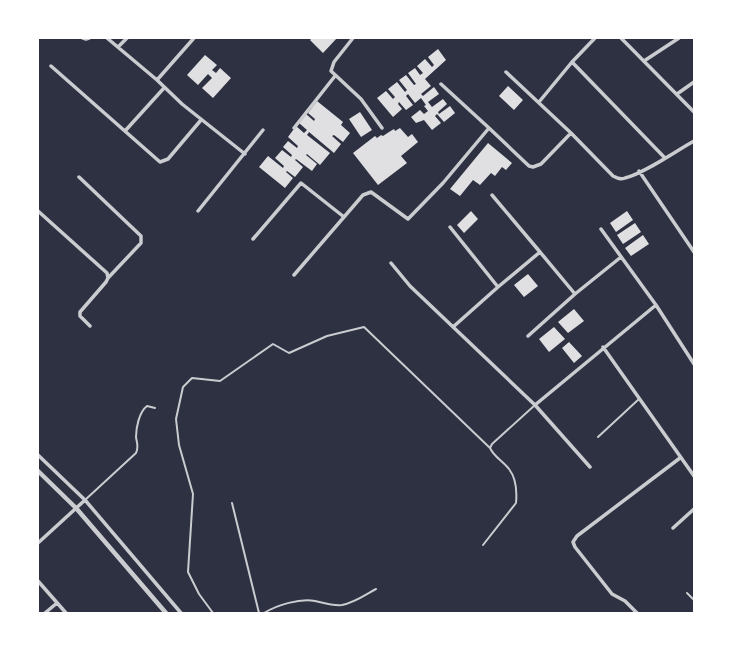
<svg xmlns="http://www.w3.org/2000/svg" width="732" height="651" font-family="'PT Sans',sans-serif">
<rect width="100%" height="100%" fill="#2d3142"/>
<!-- building -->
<path fill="#e0e0e3" d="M312,38h25l-14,15 -13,-13z
M438,49l8,11 -21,19 6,7 -10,8 2,2 11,-9 5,7 -11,8 4,5 11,-8 4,5 -9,8 1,2 11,-8 5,7 -11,9 -7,-8 -2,2 6,7 -9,7 -8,-10 -8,3 -5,-6 9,-7 4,4 4,-3 -4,-5 2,-1 -5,-7 -6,5 -7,-9 -2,2 7,9 -7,5 -7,-8 -1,2 4,5 -9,8 -16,-19 9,-7 7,8 2,-2 -7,-8 9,-7 8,10 2,-2 -8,-10 7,-5 8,10 2,-1 -8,-11 7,-5 5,7 3,-2 -6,-7 8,-7 7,8 2,-2 -6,-8z
M205,55l12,10 -5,5 4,3 4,-5 11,10 -18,20 -11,-10 10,-10 -4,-4 -10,11 -11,-10z
M508,86l15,14 -9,10 -15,-14z
M317,101l26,21 -2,3 9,8 -7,9 -9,-7 -2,1 9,8 -7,9 -25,-21 -2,3 23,18 -10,12 -13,-11 -1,1 11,9 -5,7 -16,-12 -1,1 8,7 -8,10 -8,-6 -1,1 7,6 -8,10 -26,-21 9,-11 15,12 1,-2 -9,-8 7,-8 9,7 1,-2 -9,-8 5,-6 9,7 1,-2 -10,-9 8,-11 8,7 3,-3 -8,-7 7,-9 8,7 1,-2 -7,-6z
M360,112l12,18 -11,7 -12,-18z
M400,128l8,9 4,-3 6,8 -17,14 6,7 -29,22 -25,-32 22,-17 2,2 4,-3 2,1 6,-4 5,-3 1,2z
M488,143l24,20 -6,7 -4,-3 -7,9 -4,-3 -11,12 -7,-5 -13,16 -10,-7z
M471,211l7,8 -14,14 -7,-8z
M627,211l6,9 -17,12 -6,-9z
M635,223l6,9 -18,12 -6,-9z
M643,235l6,9 -18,12 -6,-8z
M528,274l10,12 -14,11 -10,-12z
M574,309l10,12 -16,12 -10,-11z
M554,327l11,12 -16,13 -10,-13z
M569,342l13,14 -8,7 -12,-15z"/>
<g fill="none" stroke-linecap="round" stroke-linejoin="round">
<!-- service -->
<path stroke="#caccd0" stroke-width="2" d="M598,437l41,-38
M85,500l51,-47c3,-6 1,-9 0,-16 0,-9 3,-25 11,-31l8,2
M232,503l27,110
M483,545l33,-42c1,-11 0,-25 -7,-34 -6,-8 -15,-12 -19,-21l2,-4 43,-39
M687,593l7,7
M213,613l-14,-19 -11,-22 5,-78 -14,-49 -3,-26 7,-32 9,-9 28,3 53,-37 16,9 38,-17 37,-9 126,121
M264,613c13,-8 36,-15 51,-12 9,2 18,5 27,4 12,-2 23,-10 34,-16"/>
<!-- minor -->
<path stroke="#caccd0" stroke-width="3.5" d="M83,38l3,1 3,-1
M107,38l50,42
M194,38l-37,42 25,24 63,50
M353,38l-19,24 -3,9 30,28 21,29
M621,38l73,74
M118,47l9,-9
M644,61l35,-23
M572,62l92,95
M51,66l109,96 8,-3 33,-39
M506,72l65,61
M441,84l48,44
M677,94l17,-12
M539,102l33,-40 23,-24
M294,128l41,-52
M125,131l39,-43
M639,171l55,81
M79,177l62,59v7l-33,35
M492,195l48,57
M38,211l69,62 1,5 -2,4 -26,30v4l10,10
M198,211l65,-81
M450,227l48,60
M601,229l55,76 38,59
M253,239l48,-56 43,34
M391,263l19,23 125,119 121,-100
M294,275l69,-80 8,-3 37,27 35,-36 46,-55 40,38 4,1 8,-3 30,-31 42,43c4,2 7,4 12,2 18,-4 51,-27 69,-37
M453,327l45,-40 42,-35 35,42 46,-37
M528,336l47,-42
M603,347l91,129
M535,405l55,62
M38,455l47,45 96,113
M673,528l21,-19
M38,543l47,-43
M38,581l28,32
M45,613l12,-10
M637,613l-12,-12 -13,-7 -37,-47 -2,-5 4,-6 103,-78"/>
<!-- tertiary -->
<path stroke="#caccd0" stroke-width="4.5" d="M38,471l38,37 90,105"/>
</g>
<!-- border -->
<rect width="732" height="651" fill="none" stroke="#ffffff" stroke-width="78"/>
</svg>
